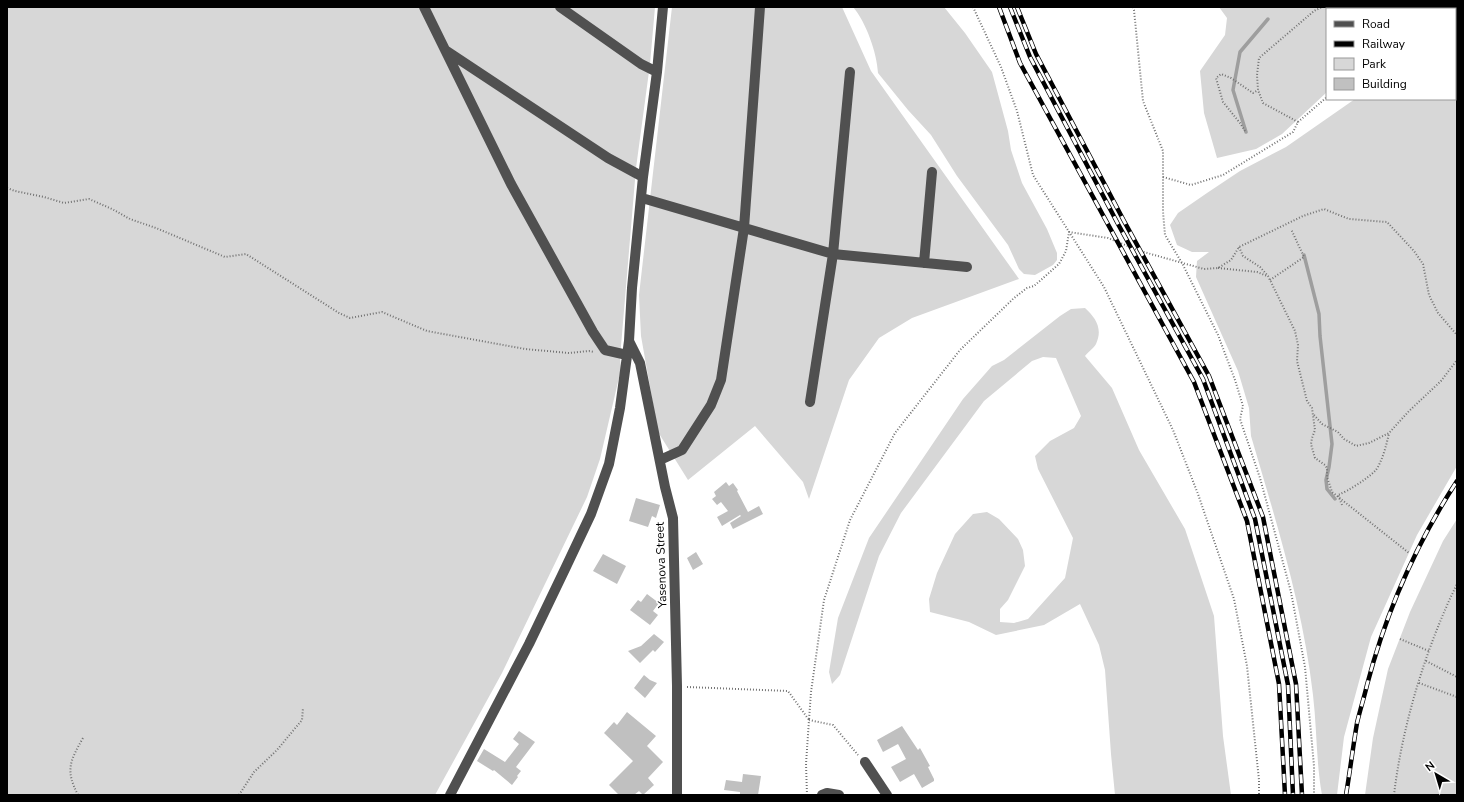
<svg xmlns="http://www.w3.org/2000/svg" width="1464" height="802" font-family="'Nunito Sans',sans-serif">
<rect width="100%" height="100%" fill="#fff"/>
<!-- green -->
<path fill="#d7d7d7" d="M7,7h648l-5,57 -14,104 -16,190 1,11 -21,90 -13,38 -85,176 -67,122h-428z
M672,7h170l29,64 148,208 -107,39 -33,20 -30,42 -40,119 -6,-17 -48,-56 -67,54 -30,-48 -17,-96 -2,-41z
M853,7h91l21,26 27,39 16,59 3,19 11,33 25,46 10,24v7l-4,5 -18,10 -11,-1 -5,-5 -11,-24 -51,-69 -26,-41 -23,-25 -30,-37c-1,-20 -12,-51 -25,-66z
M1219,7h238v5l-2,1v-4h-128v83l-45,42 -26,15 -39,9 -13,-45 -4,-42 25,-36 2,-17z
M1457,47v419l-40,69 -46,102 -27,100 -7,58h-15c-6,-33 -5,-67 -9,-100 -10,-88 -37,-174 -62,-259l-2,-28 -11,-37 -42,-94 1,-16 12,-9h-17l-15,-7 -7,-20 8,-12 29,-20 33,-22 46,-24 69,-48h100v-51z
M1085,308c11,10 18,21 11,36 -2,4 -8,8 -11,12l27,32 27,62 46,79 29,87 9,120 8,59h-116l-4,-41 -6,-84 -6,-25 -19,-41 -36,21 -48,10 -27,-13 -39,-10 -1,-13 8,-26 18,-39 18,-20 14,-2 12,7 19,20 5,11 2,16 -17,34 -8,9v13l14,1 14,-4 37,-41 8,-40 -35,-69 -3,-13 15,-15 24,-13 7,-12 -25,-58 -13,-1 -11,4 -48,40 -83,112 -22,43 -39,119 -8,9 -3,-12 9,-54 31,-80 94,-139 29,-33 12,-6 56,-44 11,-7z
M1457,519v276h-92l8,-57 15,-69 22,-57 33,-71z"/>
<g fill="none" stroke-linecap="round" stroke-linejoin="round">
<!-- stream -->
<path stroke="#9e9e9e" stroke-width="3.5" d="M1246,132l-13,-42 7,-38 28,-33
M1304,255l15,59 1,22 12,108 -3,23 -3,13 1,9 8,10"/>
</g>
<!-- building -->
<path fill="#c0c0c0" d="M726,482l3,4 4,-3 5,7 -1,1 11,21 11,-6 4,8 -30,15 -3,-6 11,-7 -1,-1 -18,11 -5,-9 11,-6 -7,-9 -4,3 -5,-6 4,-3 -2,-4z
M636,498l24,7 -4,13 -4,-2 -4,11 -19,-6z
M696,552l7,12 -10,6 -6,-12z
M603,554l23,12 -9,18 -24,-13z
M647,594l12,9 -6,8 5,4 -8,10 -20,-15 8,-10 3,2z
M654,634l10,8 -9,10 -2,-2 -13,13 -12,-12 13,-5z
M644,675l6,5 7,3 -12,15 -11,-10z
M627,712l29,24 -9,10 16,16 -15,16 6,7 -11,10 -4,-4 -5,4h-15l-10,-10 24,-24 -29,-28 10,-11 3,3z
M902,726l16,24 2,-2 10,18 -2,1 6,12v2l-12,7 -8,-14 -14,8 -9,-15 15,-8 -8,-15 -15,8 -6,-12z
M519,731l16,11 -19,25 5,4 -4,5 1,1 -6,8 -18,-15 -1,1 -16,-10 7,-12 21,13 14,-18 -6,-5z
M743,774l18,2 -3,19h-18v-3l-16,-2 2,-10 16,2z"/>
<g fill="none" stroke-linecap="round" stroke-linejoin="round">
<!-- path -->
<path stroke="#727272" stroke-width="2" stroke-dasharray="1 2" stroke-linecap="butt" d="M973,7l28,60 16,44 16,64 71,112 69,143 25,64 36,105 13,67 12,114v15
M1133,7l1,3 9,91 20,50v61l2,23 17,28 36,72 17,45 8,26 -3,13 20,59 31,114 14,75 9,99v29
M1401,9l1,-2
M1435,9v-2
M1455,16l2,-1
M1298,122l-35,-19 -5,-13 -1,-15 2,-17 55,-47 8,-4
M1245,131l-5,-8 -17,-21 -7,-24 5,-4 10,4 22,15 5,-3
M1163,177l28,8 32,-10 70,-43 5,-10 29,-25
M7,188l8,3 29,6 20,6 25,-4 23,10 18,10 26,9 69,29 21,-3 93,59 11,5 32,-6 45,19 98,18 44,4 20,-2 5,1
M1239,247l4,9 17,11 8,9 27,55 3,14 -1,16 10,40 5,7 3,22 -3,8 -1,6 4,14 10,7 2,3v9l5,15 77,61
M1218,268l39,4 10,4
M1270,280l34,-23 -13,-28
M1314,415l8,9 16,8 6,7 12,7 13,-3 20,-10 20,-22 32,-30 16,-21
M1342,505l-4,-10c10,-4 29,-16 37,-24 7,-8 12,-28 14,-38
M1400,639l29,12
M1426,661l31,16
M1419,683l38,14
M687,687l101,4 21,29 2,-28 13,-92 26,-80 45,-87 65,-83 54,-52 13,-10 7,-2 25,-22 7,-13 3,-19 39,6 32,13 64,18 14,-1 13,-8 8,-13 64,-31 21,-7 25,10 38,3 27,29 9,13 6,31 9,18 19,22
M78,795c-13,-25 -8,-34 5,-57
M239,795l15,-23 23,-22 25,-30 1,-12
M807,795l-1,-31 3,-44 24,5 25,30
M1394,795c8,-69 32,-148 63,-211"/>
<!-- minor -->
<path stroke="#505050" stroke-width="10" d="M424,7l87,177 82,148 12,18 22,5
M560,7l81,57 16,8
M445,50l163,108 35,19
M642,198l191,56 134,13
M924,263l8,-91
M629,341l11,22 25,124 8,31 4,168v109
M810,402l23,-148 17,-182
M660,460l22,-10 29,-45 10,-25 23,-152 16,-221
M865,762l22,33
M450,795l79,-151 36,-75 26,-55 18,-50 11,-56 9,-67 3,-53 11,-111 14,-105 6,-65
M822,795l5,-2 12,2"/>
<defs>
<path id="rail" d="M999,7l21,56 174,319 53,139 32,163 6,111
M1010,7l20,50 88,167 85,155 52,140 33,166 5,110
M1017,7l19,47 88,167 85,155 54,141 33,167 6,111
M1346,795c4,-24 7,-48 11,-72 3,-13 7,-25 10,-38 19,-73 49,-141 90,-204"/>
</defs>
<!-- rail casing -->
<use href="#rail" stroke="#000" stroke-width="4.5"/>
<!-- rail -->
<use href="#rail" stroke="#fff" stroke-width="3" stroke-dasharray="9" stroke-linecap="butt"/>
</g>
<g text-anchor="middle" stroke-width="3" stroke-linejoin="round" paint-order="stroke">
<!-- street labels -->
<g font-size="12" fill="#000" stroke="#fff">
<text transform="translate(661 565) rotate(-92)" y="4">Yasenova Street</text>
</g>
</g>
<!-- border -->
<rect width="1464" height="802" fill="none" stroke="#000000" stroke-width="16"/>
<!-- legend -->
<rect x="1326" y="8" width="130" height="92" fill="#ffffff" stroke="#999999"/>
<rect x="1334" y="21" width="20" height="6" fill="#505050" stroke="#999999"/>
<text x="1362" y="28" font-size="12" fill="#000000">Road</text>
<rect x="1334" y="41" width="20" height="6" fill="#000000" stroke="#999999"/>
<text x="1362" y="48" font-size="12" fill="#000000">Railway</text>
<rect x="1334" y="58" width="20" height="12" fill="#d7d7d7" stroke="#999999"/>
<text x="1362" y="68" font-size="12" fill="#000000">Park</text>
<rect x="1334" y="78" width="20" height="12" fill="#c0c0c0" stroke="#999999"/>
<text x="1362" y="88" font-size="12" fill="#000000">Building</text>
<!-- north arrow -->
<g transform="translate(1436 774) rotate(322)" stroke="#ffffff" stroke-width="3" paint-order="stroke">
<path d="M0-3L7 15L0 10L-7 15Z" fill="#000000"/>
<text y="-6" font-size="11" font-weight="bold" text-anchor="middle" fill="#000000">N</text>
</g>
</svg>
